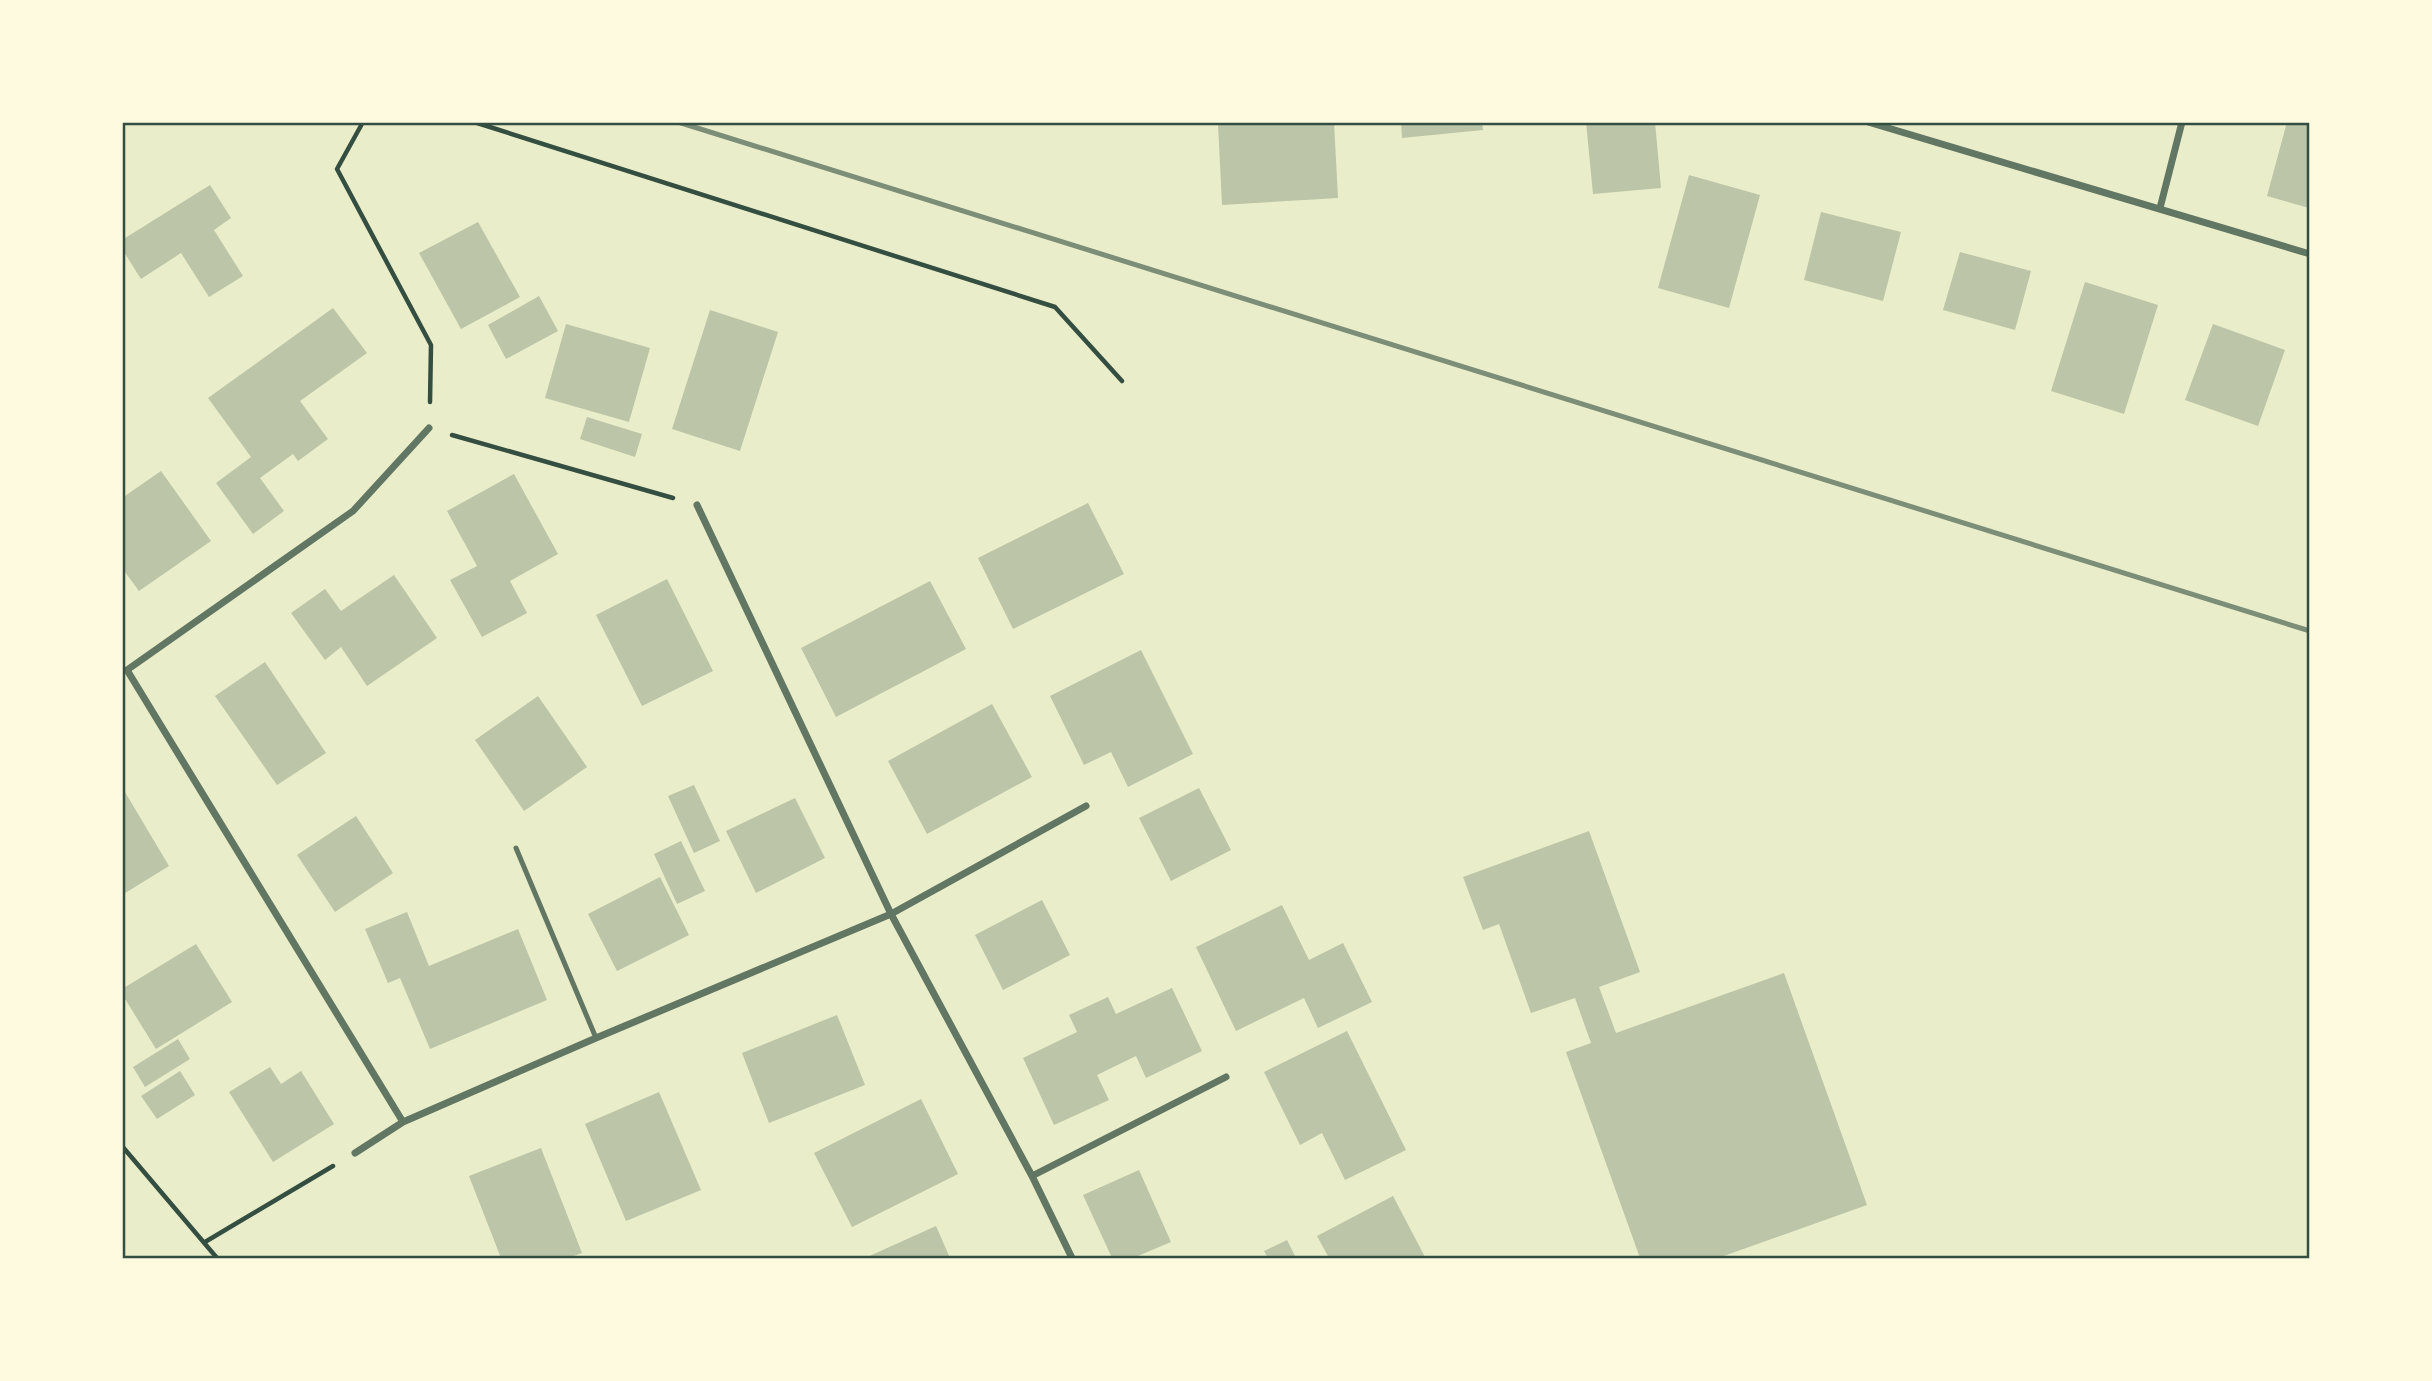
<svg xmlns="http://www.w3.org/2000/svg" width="2432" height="1381" font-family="'Open Sans',sans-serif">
<rect width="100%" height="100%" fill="#e9edc9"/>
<!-- building -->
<path fill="#bcc5a7" d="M1249,122h85l4,76 -116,7 -4,-81z
M1401,122h81l1,8 -81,8z
M1586,122h69l6,66 -68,6z
M2287,122h22v86l-42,-12z
M1689,175l71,20 -31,113 -71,-20z
M210,185l21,33 -17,12 29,46 -34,21 -28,-44 -40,26 -19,-30v-9z
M1821,212l80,20 -18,69 -79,-21z
M478,222l42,75 -59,32 -42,-76z
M1960,252l71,19 -16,59 -72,-20z
M2085,282l73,23 -34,109 -73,-23z
M539,296l19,35 -52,28 -18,-34z
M333,308l34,45 -67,48 28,38 -30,22 -5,-7 -33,24 24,33 -31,23 -37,-51 35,-26 -43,-59z
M710,310l68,22 -38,119 -68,-22z
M566,324l84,24 -21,74 -84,-24z
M2213,324l72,26 -27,76 -73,-26z
M587,417l55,17 -7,23 -55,-18z
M161,471l50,70 -72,50 -17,-23v-70z
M514,474l44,80 -48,27 17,32 -45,24 -32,-57 27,-14 -30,-55z
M1088,503l36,71 -111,55 -35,-71z
M394,575l43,63 -70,48 -26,-39 -16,13 -34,-47 34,-24 16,22z
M667,579l46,92 -71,35 -46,-91z
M930,581l36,68 -130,68 -35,-69z
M1141,650l52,104 -65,33 -17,-35 -27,13 -34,-69z
M265,662l61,91 -49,32 -62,-89z
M538,696l49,71 -63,44 -49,-71z
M992,704l40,73 -105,57 -39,-73z
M694,785l26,56 -26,12 -26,-57z
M122,787l47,79 -47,29z
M1199,788l32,62 -60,31 -32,-63z
M795,798l30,60 -69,35 -30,-62z
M356,816l37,57 -58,39 -38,-57z
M1589,831l51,141 -41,15 17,46 168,-60 83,232 -149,53h-78l-74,-206 25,-9 -16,-45 -44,15 -32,-89 -16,6 -20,-53z
M681,841l24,50 -28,13 -23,-50z
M660,877l29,58 -72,36 -29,-57z
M1042,900l28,55 -67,35 -28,-55z
M1282,905l27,55 34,-17 29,59 -54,26 -14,-30 -68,33 -40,-84z
M407,912l22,54 89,-37 29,71 -117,49 -30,-71 -12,5 -23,-54z
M196,944l36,58 -76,47 -34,-55v-5z
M1172,988l30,63 -56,27 -10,-22 -39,19 12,25 -55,25 -31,-67 54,-26 -8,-17 39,-18 8,17z
M837,1015l28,70 -96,38 -27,-70z
M1347,1031l59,119 -61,30 -23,-47 -22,12 -36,-73z
M178,1039l12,20 -45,28 -12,-20z
M270,1067l11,17 20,-13 33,53 -61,38 -44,-70z
M180,1071l15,24 -38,24 -16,-23z
M659,1092l42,98 -75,31 -41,-97z
M921,1099l37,75 -106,53 -38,-74z
M541,1148l41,105 -14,5h-67l-32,-82z
M1139,1170l32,72 -38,16h-21l-29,-63z
M1393,1196l32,61 -96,1 -12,-22z
M936,1226l14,32h-85z
M1287,1240l9,18h-28l-4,-7z"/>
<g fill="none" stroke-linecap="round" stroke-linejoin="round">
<!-- path -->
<path stroke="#344e41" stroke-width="4.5" d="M363,122l-26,47 94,176 -1,57
M474,122l581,185 67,74
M452,435l221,63
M122,1146l95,112
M205,1242l128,-76"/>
<!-- service -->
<path stroke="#617663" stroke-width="5" d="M516,848l80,190"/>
<!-- minor -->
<path stroke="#617663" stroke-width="7" d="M1868,122l442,132
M2160,208l22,-86
M697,505l194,409 141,262
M403,1122l-276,-452 226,-159 76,-83
M355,1153l48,-31 193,-84 295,-124 195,-108
M1072,1258l-40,-82 194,-99"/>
<!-- rail -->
<path stroke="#7c8e77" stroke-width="5" d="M678,122l1632,509"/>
</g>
<!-- border -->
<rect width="2432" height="1381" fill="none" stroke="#fefae0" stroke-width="248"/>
<rect x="124" y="124" width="2184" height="1133" fill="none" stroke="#344e41" stroke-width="2.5"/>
</svg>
